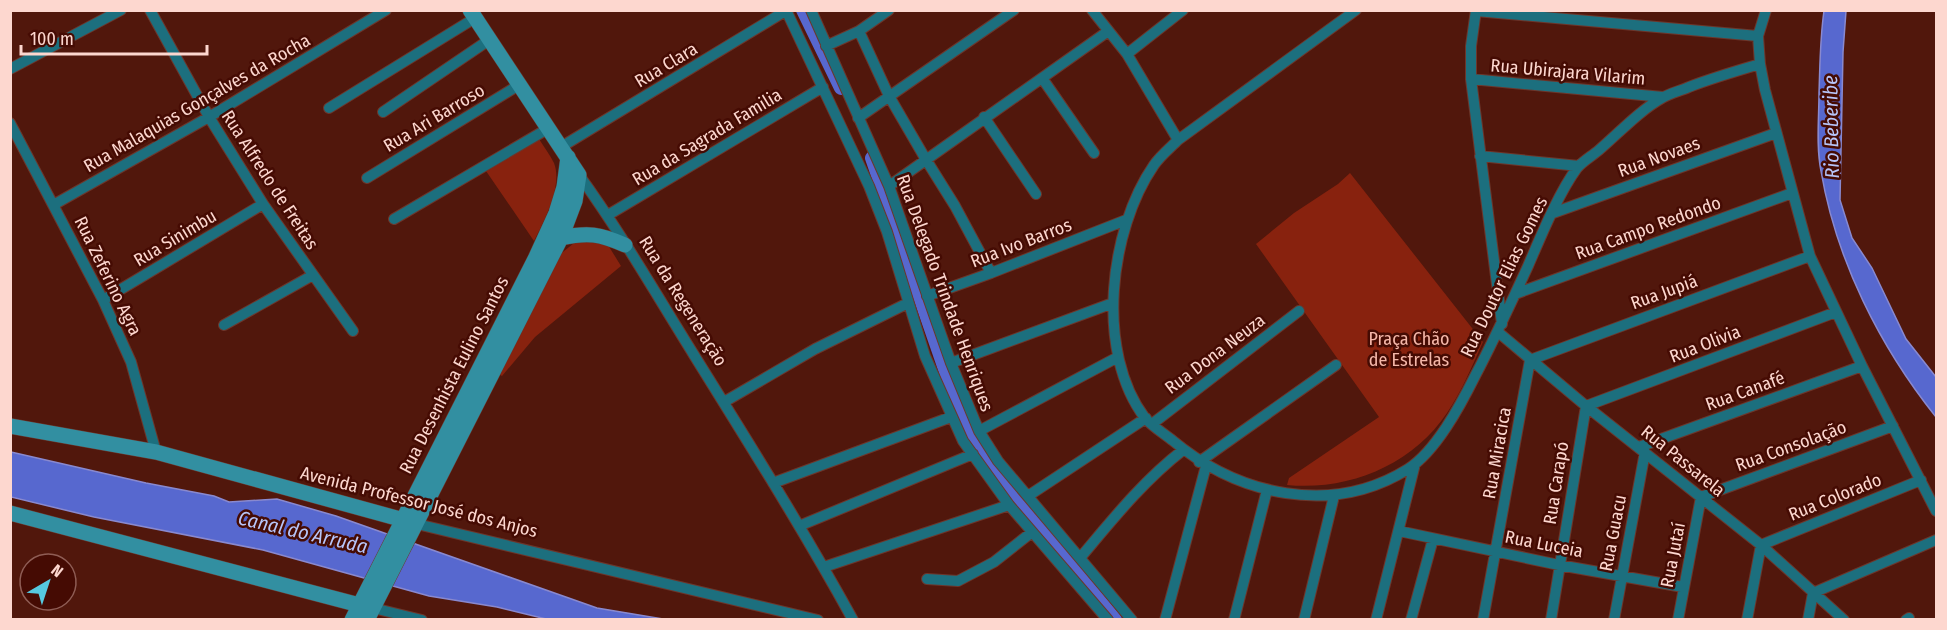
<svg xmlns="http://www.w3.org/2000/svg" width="1947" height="630" font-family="'Fira Sans Condensed',sans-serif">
<rect width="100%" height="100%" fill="#51170c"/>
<!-- green -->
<path fill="#88220e" d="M539,139c5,8 11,16 15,24 9,23 -10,58 -20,78l-48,-70z
M1350,173l133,169c-11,24 -21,49 -36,71 -35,52 -98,78 -160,72l2,-7 90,-61 -123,-173 38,-31 44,-29z
M588,239l20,6 13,21 -86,71 -33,39 -5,-3 61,-117 16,-13z"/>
<!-- water -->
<path fill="#5768cf" stroke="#8989cf" stroke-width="1.5" d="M1824,11h22l-3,41 -3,148 12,38 20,30 34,71 30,38v40c-56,-70 -100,-157 -115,-246 -5,-25 -2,-53 -2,-78 1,-28 1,-55 5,-82z
M11,452l135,31 68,13 15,6 48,-3 59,17 261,92 66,11h-117l-49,-12 -68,-11 -166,-46 -169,-33 -83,-20z"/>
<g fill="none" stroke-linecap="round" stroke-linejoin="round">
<!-- canal -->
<path stroke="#5768cf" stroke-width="14" d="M803,10l38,78
M872,158l83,240 22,47 40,55 98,120"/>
<defs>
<path id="street" d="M150,10l59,107 54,87 90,127
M786,10l83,176 18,46 38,124 38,85 46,64 99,115
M811,10l78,176 62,177 28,68 19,30 134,159
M1092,10l35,44 51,86
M1356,10l-178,130c-8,8 -18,16 -24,25 -45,65 -59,187 -9,253 7,8 18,15 27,22 66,55 159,77 236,29 28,-18 52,-63 67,-93 19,-36 36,-73 53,-110 13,-30 30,-72 49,-98 6,-7 15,-12 22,-18 21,-18 40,-39 63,-52 8,-5 18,-7 27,-11 23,-9 47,-16 71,-23
M1476,10l-5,36v33l31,245
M1766,10l-8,26 2,28 5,26 45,166 52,110 74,145
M1476,11l282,25
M859,31l30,65 36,62 30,48 36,67
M826,46l33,-15 30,-21
M1127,54l56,-44
M10,69l111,-59
M1042,78l52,75
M1471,79l192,18
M329,108l146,-90
M383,112l106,-72
M984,117l52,77
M858,118l156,-108
M10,123l93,177 28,62 25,90
M561,147l226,-137
M1480,156l99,10
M579,175c42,58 77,119 115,180 54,87 109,174 159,265
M367,178l152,-93
M889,186l218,-154
M55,204l154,-87 177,-107
M1553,213l223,-80
M608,215l215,-128
M394,219l155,-91
M1515,294l277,-101
M927,296l64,-23 135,-53
M103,300l160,-96
M224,325l89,-50
M1498,332l88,74 175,139 83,75
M951,363l162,-60
M724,402l91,-53 93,-46
M1152,424l147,-113
M979,431l139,-74
M1639,447l223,-81
M1199,462l137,-97
M773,483l178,-66
M1028,496l118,-78
M417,524l401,96
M799,526l174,-72
M1399,531l160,34 124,22
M1080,558c32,-38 63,-77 103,-108
M824,567l185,-62
M927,579l31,2 36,-19 38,-30
M373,608l49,12
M1165,620l41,-154
M1234,620l33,-130
M1304,620l30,-124
M1376,620l39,-156
M1411,620l22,-81
M1483,620l47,-260 280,-104
M1551,620l35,-214 250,-94
M1614,620l31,-168
M1678,620l23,-123 192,-71
M1747,620l14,-75 160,-65
M1808,620l5,-27 123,-53
M1906,620l3,-2"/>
<path id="secondary" d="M561,238c27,-6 39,-4 64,7
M10,426l146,26 255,70
M10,513l357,94
M352,620l183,-361 21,-46 8,-26 4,-30
M367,620l194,-382 14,-37 4,-26 -109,-165"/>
</defs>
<!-- street casing -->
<use href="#street" stroke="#6d362b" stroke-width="12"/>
<!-- secondary casing -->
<use href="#secondary" stroke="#6d362b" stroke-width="16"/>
<!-- street -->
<use href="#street" stroke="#1c6f7e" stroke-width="10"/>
<!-- secondary -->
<use href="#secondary" stroke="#328fa1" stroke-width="15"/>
</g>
<g text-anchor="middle" stroke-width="5" stroke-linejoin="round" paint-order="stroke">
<!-- street labels -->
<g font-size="18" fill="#fdd7cf" stroke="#450b03">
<text transform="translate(666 65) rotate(-31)" y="6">Rua Clara</text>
<text transform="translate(1568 72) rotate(5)" y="6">Rua Ubirajara Vilarim</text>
<text transform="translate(197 103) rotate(-30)" y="6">Rua Malaquias Gonçalves da Rocha</text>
<text transform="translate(434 118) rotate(-31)" y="6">Rua Ari Barroso</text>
<text transform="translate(707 137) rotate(-31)" y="6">Rua da Sagrada Familia</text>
<text transform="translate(1659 157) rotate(-20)" y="6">Rua Novaes</text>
<text transform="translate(270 180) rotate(57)" y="6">Rua Alfredo de Freitas</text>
<text transform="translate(1648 228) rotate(-20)" y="6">Rua Campo Redondo</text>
<text transform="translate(175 238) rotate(-31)" y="6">Rua Sinimbu</text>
<text transform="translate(1021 243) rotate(-21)" y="6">Rua Ivo Barros</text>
<text transform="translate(108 276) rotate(64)" y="6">Rua Zeferino Agra</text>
<text transform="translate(1504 277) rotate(-64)" y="6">Rua Doutor Elias Gomes</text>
<text transform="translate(1664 292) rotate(-20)" y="6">Rua Jupiá</text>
<text transform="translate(945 293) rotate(70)" y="6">Rua Delegado Trindade Henriques</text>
<text transform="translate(683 301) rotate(58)" y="6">Rua da Regeneração</text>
<text transform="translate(1705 344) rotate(-21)" y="6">Rua Olivia</text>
<text transform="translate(1215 354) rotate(-37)" y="6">Rua Dona Neuza</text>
<text transform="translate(454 375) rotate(-63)" y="6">Rua Desenhista Eulino Santos</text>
<text transform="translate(1745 391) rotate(-20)" y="6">Rua Canafé</text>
<text transform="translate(1791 446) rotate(-20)" y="6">Rua Consolação</text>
<text transform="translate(1497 453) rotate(-80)" y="6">Rua Miracica</text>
<text transform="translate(1683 461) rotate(39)" y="6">Rua Passarela</text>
<text transform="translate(1556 483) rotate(-81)" y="6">Rua Carapó</text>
<text transform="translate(1835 497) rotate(-22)" y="6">Rua Colorado</text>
<text transform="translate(419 502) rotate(14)" y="6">Avenida Professor José dos Anjos</text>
<text transform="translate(1613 533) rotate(-79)" y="6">Rua Guacu</text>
<text transform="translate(1544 544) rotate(11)" y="6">Rua Luceia</text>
<text transform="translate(1673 555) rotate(-79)" y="6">Rua Jutaí</text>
</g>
<!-- park labels -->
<g font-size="18" fill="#f5b7a9" stroke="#450b03">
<text x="1409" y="345">Praça Chão<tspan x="1409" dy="21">de Estrelas</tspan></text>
</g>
<!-- water labels -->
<g font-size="20" font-style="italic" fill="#b7c5f9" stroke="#450b03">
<text transform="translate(1831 127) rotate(-91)" y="7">Rio Beberibe</text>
<text transform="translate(303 532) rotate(13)" y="7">Canal do Arruda</text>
</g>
</g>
<!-- border -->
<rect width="1947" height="630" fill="none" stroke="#fdd7cf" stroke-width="24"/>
<!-- north arrow -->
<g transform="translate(48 582) rotate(39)"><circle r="28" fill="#450b03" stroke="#8f5d55" stroke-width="1.5"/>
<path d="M0-4.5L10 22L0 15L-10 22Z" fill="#56c9e0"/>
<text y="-9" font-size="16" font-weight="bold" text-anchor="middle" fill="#fdd7cf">N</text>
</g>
<!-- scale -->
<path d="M21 45v9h186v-9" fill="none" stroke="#fdd7cf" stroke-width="3"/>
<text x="30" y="45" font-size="18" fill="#fdd7cf" stroke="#450b03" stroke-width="4.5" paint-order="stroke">100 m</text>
</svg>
